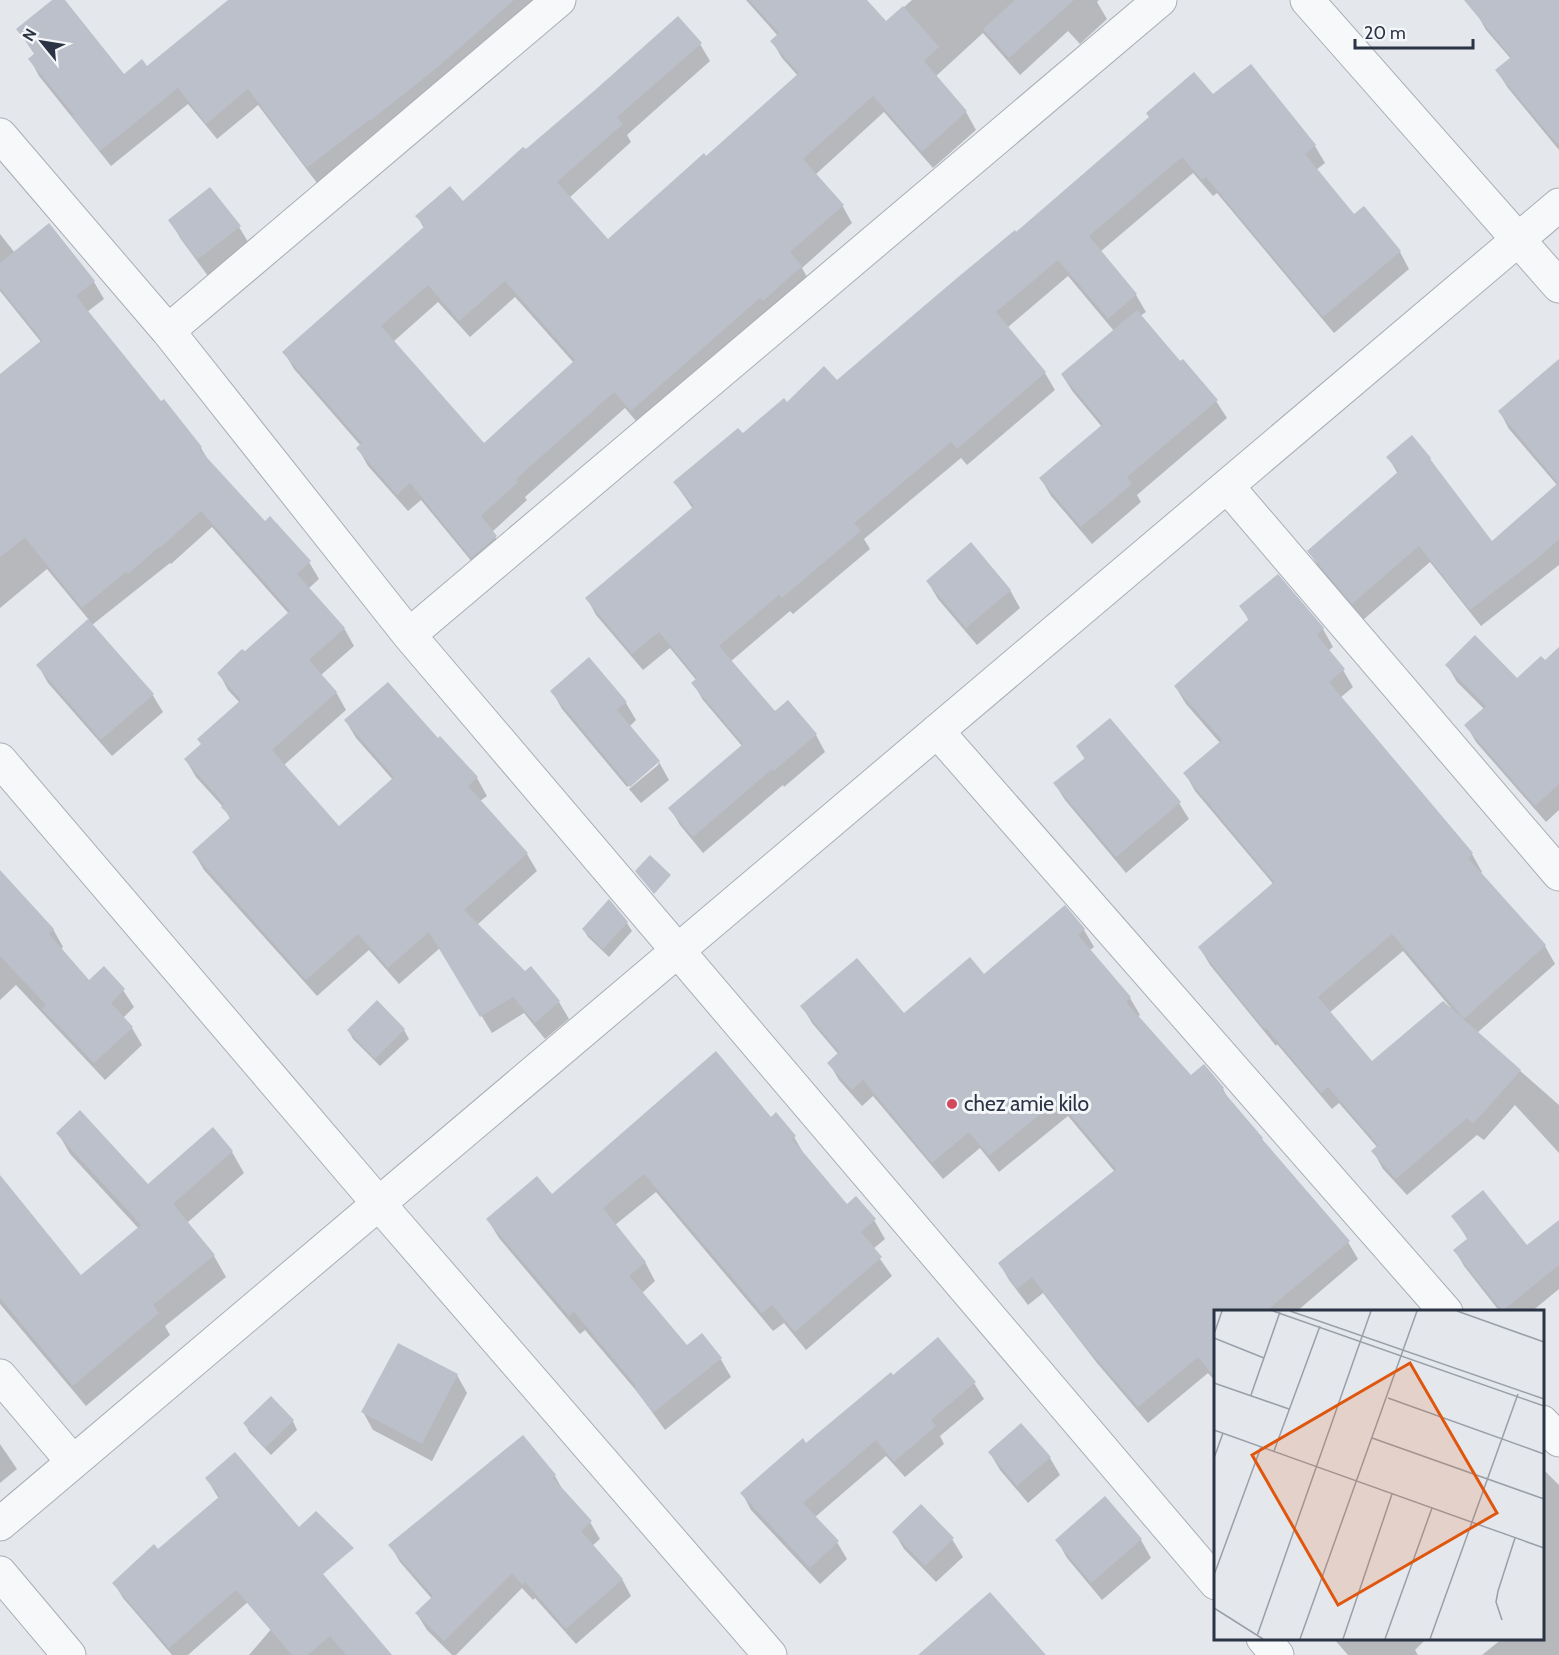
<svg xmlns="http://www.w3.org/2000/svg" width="1559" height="1655" font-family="Cabin,sans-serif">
<rect width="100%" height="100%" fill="#e4e7ec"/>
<!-- shadow -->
<path fill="#0003" fill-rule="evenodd" d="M55,0h8l61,76 23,-8 83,-68h312l-225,183 -59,-78 -41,34 -29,-35 -77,62 -72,-90 -9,-17 5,-4 -17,-25z
M746,0h119l21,23 26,-23h187l-2,2 10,17 -27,25 -12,-13 -48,44 -37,-42 -48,44 31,35 10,18 -43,38 -49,-56 -69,63 27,30 10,18 -50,45 9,16 -169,144 -17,-20 -100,89 2,3 -35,32 14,22 -24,20 -61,-74 -13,11 -40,-45 -10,-18 3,-2 -67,-77 -10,-17 140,-124 -7,-12 46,-13 63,-51 174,-108 10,17 -83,74 4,7 -62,56 39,43 98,-83 92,-82 -16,-18 -10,-17 6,-5zM515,297l59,66 -90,82 -91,-103 45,-40 32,35z
M1490,0h69v150l-51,-62 -11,-17 14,-12 -25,-29 -10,-18z
M1213,96l102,50 10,17 -9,7 38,46 46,36 9,17 -75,64 -117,-140 -4,3 -20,-23 -93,79 36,43 10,17 -6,4 76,85 11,17 -90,77 4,7 -49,42 -41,-48 -10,-17 61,-52 -29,-35 -11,-17 52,-44 -46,-55 -61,52 38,45 10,17 -88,75 -6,-7 -97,81 6,10 -77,65 -3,-3 -60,51 45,51 13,-11 28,33 9,17 -41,35 -1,-2 -80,68 -23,-28 -10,-17 72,-62 -39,-46 -10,-17 4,-2 -27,-33 -27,22 -47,-55 -9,-17 106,-89 -18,-26 112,-79 50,-22 179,-148z
M210,189l29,38 11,18 -42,31 -28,-38 -10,-18z
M0,234l15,19 79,29 10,17 -17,13 74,91 3,-2 37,47 9,15 55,60 44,39 10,17 -11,10 36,39 10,18 -33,29 15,17 10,18 -62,55 54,63 55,-48 -37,-42 -10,-17 91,19 3,-2 37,40 10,18 -7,5 47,53 10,17 -60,54 48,49 6,-5 28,33 10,17 -24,20 -21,-26 -32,20 -52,-85 -41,36 -30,-34 -52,46 -113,-126 -10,-17 37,-33 -7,-12 -28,-31 -10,-17 16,-15 38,-42 -12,-13 -9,-17 25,-19 45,-40 -77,-87 -41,37 -1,-1 -78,62 60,69 11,18 -51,44 -64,-73 -10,-18 51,-45 -42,-51 -47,39v-232l41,-34 -41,-51z
M1559,409v156l-78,61 -51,-64 -67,58 -44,-52 -10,-17 89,-77 -10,-17 42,2 10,17 52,67 65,-58 -48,-56 -9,-17z
M1278,576l45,53 10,18 -5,4 15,19 10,17 -13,11 132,156 10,18 -2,2 65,72 10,18 -78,69 82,72v48l-44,-48 -31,35 -7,-5 -70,60 -24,-26 -10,-18 5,-3 -39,-45 -7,6 -55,-65 -1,2 -66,-81 -10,-17 74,-63 -79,-94 -10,-18 35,-30 -34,-39 -11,-18 74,-65 -8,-15zM1403,951l48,57 -79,56 -43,-51z
M928,582l82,8 10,18 -43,37 -39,-46z
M1559,649v161l-13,12 -70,-80 -10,-17 18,-16 -27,-27 -10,-17 70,15 27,-18z
M552,691l74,12 10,17 -7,7 29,34 -31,26 -65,-78z
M1077,747l102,56 10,16 -63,54 -61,-73 -10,-16 30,-25z
M659,762l10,18 -28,23 -12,-14 29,-24z
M0,881l53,48 10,18 -2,2 28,33 34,8 11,17 -11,11 9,10 10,17 -37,35 -89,-95 -16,15z
M1065,907l19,23 10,17 -4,3 40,48 10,17 -3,2 54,60 32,12 7,13 37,45 81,95 10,17 -62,53h-80v70l-8,-9 -60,50 -51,-60 -54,-70 -15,12 -19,-25 -9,-16 115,-92 -47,-56 -69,56 -19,-24 -37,31 -70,-83 -11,10 -23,-26 -10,-17 10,-8 -27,-32 -10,-17 102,9 80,-39z
M627,923l5,8 -23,26 -21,-20 -5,-8z
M377,1002l27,28 5,9 -29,27 -27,-27 -5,-9z
M771,1119l23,18 11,19 42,50 27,14 11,19 -12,10 19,27 -86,74 -22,-27 -11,8 -117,-139 -41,33 30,37 10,19 -13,12 45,54 33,11 11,19 -66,53 -26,-36 -54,-64 -5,4 -81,-96 -11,-18z
M213,1129l19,23 12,21 -57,50 27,33 12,21 -61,49 5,9 -84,71 -86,-102v-127l81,100 58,-48 -69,-75 -12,-21 90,53z
M1453,1216l74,32 32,-26v67l-28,23h-31l-36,-46 -9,-16 13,-10z
M457,1375l10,18 -35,68 -59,-31 -10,-18z
M893,1377l81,6 10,16 -44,37 4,8 -39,33 -19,-21 -72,62 23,24 10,17 -27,25 -69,-74 -9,-17z
M293,1421l4,9 -26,25 -22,-23 -4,-9z
M0,1444l17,25 -17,14z
M990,1453l60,5 10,17 -32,28 -28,-33z
M1542,1468l17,17v170h-77l21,-17h39z
M555,1476l10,18 25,28 10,17 -8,7 30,33 9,17 -55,48 -41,-46 -2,2 -11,-12 -66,67h-4l-25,-25 -10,-16 15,-15 -32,-37 -10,-17z
M207,1479l103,68 -122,108h-16l-49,-57 -9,-15 44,-32 61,-52z
M894,1532l58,7 11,18 -27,25 -32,-33z
M1057,1540h84l10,18 -49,42 -35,-42z
M319,1573l68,82h-138z
M1333,1638h94l-12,12 3,5h-70z"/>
<!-- building -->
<path fill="#bbc0ca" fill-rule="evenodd" d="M52,0h13l59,74 18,-15 5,7 81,-66h286l-76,67 -68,54 -1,-1 -62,48 -59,-79 -42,35 -28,-36 -78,63 -28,-35 2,-1 -46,-56 7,-6 -19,-24z
M749,0h118l19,21 17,-15 36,41 -15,14 43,50 -45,41 -49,-56 -70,63 41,46 -54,47 12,14 -39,35 -3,-3 -129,113 -17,-19 -98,87 2,3 -37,34 16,20 -26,22 -61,-75 -13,12 -41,-47 6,-5 -80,-91 143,-126 -10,-10 35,-30 13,15 60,-54 3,2 68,-58 84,-75 24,27 -85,74 6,7 -66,58 51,57 96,-86 2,3 93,-83 -29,-32 9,-8zM505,281l70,79 -91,83 -103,-117 47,-41 31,36z
M1015,0h59l-65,58 -26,-29z
M1464,0h95v146l-64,-76 16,-13z
M1251,64l65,81 -11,9 49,60 10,-8 37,45 -78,66 -117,-140 -4,3 -20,-23 -93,79 48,58 -29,25 -50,-59 -62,52 50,60 -89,77 -6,-7 -97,81 7,8 -79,67 -3,-3 -60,51 56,65 13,-11 29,34 -43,37 -2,-2 -79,68 -25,-29 75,-64 -52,-61 6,-5 -38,-46 -27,22 -47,-56 109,-92 -21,-24 65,-54 5,5 41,-35 3,4 37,-36 13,14 120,-102 58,-48 1,2 133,-115 -3,-4 48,-41 19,22z
M210,187l31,39 -44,34 -29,-40z
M49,223l46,58 -19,15 85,105 3,-2 38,48 -3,2 66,72 5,-5 41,45 -14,13 48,54 -36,32 28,32 -65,58 67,76 55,-49 -50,-57 44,-38 50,56 2,-2 38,41 -10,9 60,67 -64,57 61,61 6,-5 29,35 -25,22 -22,-26 -33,20 -51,-85 -41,36 -30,-34 -52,46 -114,-128 39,-35 -10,-10 3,-3 -40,-45 17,-15 -4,-5 44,-39 -24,-27 25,-24 3,2 45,-40 -89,-100 -41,37 -1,-1 -31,27 -2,-2 -44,36 -57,-70 -25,19v-183l42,-34 -42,-52v-25z
M1137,310l43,51 3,-2 35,41 -91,77 5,7 -51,43 -42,-49 64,-54 -42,-50z
M1559,359v180l-21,19 -68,52 -51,-64 -67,58 -45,-53 92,-80 -13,-14 26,-22 19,23 -1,1 62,82 66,-58 -60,-72z
M971,542l40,48 -45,38 -40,-47z
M1278,574l46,54 -7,7 28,34 -16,13 144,171 -5,5 78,87 -82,74 -72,-85 -74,63 54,64 71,-60 78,69 -48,54 -6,-6 -71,61 -25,-28 7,-6 -50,-58 -7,6 -55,-65 -2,1 -66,-82 76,-65 -91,-109 39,-33 -48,-54 75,-67 -10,-13z
M88,619l66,75 -53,46 -65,-75z
M1475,635l42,43 24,-22 4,4 14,-13v137l-24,22 -71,-81 22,-19 -41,-41z
M589,657l38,45 -10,8 43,51 -30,26 -80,-96z
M1110,718l71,84 -65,55 -63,-74 32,-25 -9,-12z
M650,855l21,20 -17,19 -19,-23z
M0,870l54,59 -5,5 40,46 15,-14 21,23 -14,14 22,24 -39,36 -52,-54 4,-4 -46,-49z
M609,899l19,23 -25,27 -21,-20z
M1065,905l20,24 -7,6 53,62 -5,5 65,73 13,-11 20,24 -2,2 41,48 -1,1 88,102 -84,70h-51v67l-17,-21 -60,50 -53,-61 -53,-69 -15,12 -19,-26 118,-94 -58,-69 -69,56 -20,-24 -37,31 -69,-83 -11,10 -25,-27 12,-11 -39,-46 57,-48 47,55 66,-56 14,17z
M377,1000l28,29 -30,30 -28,-29z
M716,1051l55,66 5,-5 20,24 -4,3 55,65 9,-8 20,23 -15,13 21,25 -87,75 -23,-27 -10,8 -118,-139 -41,34 43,54 -17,14 58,69 15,-12 20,25 -69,55 -19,-25 2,-2 -62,-74 -5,4 -83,-97 51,-43 15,18z
M80,1110l68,74 65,-57 20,24 -60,53 42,51 -62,50 6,8 -86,73 -73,-88v-123l81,100 60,-50 -85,-92z
M1483,1190l44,55 32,-25v45l-57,46 -49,-61 15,-12 -17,-22z
M938,1337l38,45 -45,38 5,6 -42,36 -18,-22 -73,63 36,38 -29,27 -70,-75 63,-55 3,5 85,-71 2,3z
M398,1343l60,31 -36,70 -61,-32z
M271,1396l23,24 -29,28 -22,-25z
M1021,1423l30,34 -34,29 -29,-34z
M523,1435l33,40 -3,3 39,43 -11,10 42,48 -57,50 -41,-47 -3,3 -10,-12 -68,68 -29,-28 18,-17 -45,-51z
M235,1452l64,75 17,-16 38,37 -31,26 69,81h-46l-16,-19 -22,19h-16l-56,-65 -67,58 -57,-65 42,-39 4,5 62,-53 -15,-18z
M1105,1496l37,43 -51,44 -36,-43z
M921,1504l33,34 -29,28 -33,-34z
M990,1592l56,63h-128z"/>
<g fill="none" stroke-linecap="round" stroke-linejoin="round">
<defs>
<path id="street" d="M1307,0l252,286
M0,135l168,196 241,304 807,948
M168,331l391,-331
M1227,486l332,388
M409,635l751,-635
M937,731l509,581
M0,760l379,444 391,451
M0,1376l73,86
M1542,1422l17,18
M0,1524l1559,-1319
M0,1573l69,82
M1263,1638l14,17"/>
</defs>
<!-- street casing -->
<use href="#street" stroke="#a9aeb7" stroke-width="35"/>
<!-- street -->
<use href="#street" stroke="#f7f8fa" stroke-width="33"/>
</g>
<!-- markers -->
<circle fill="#d1495b" stroke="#f4f6f9" stroke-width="2" cx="952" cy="1104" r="6"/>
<g text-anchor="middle" stroke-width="6" stroke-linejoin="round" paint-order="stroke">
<!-- poi labels -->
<g font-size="21" fill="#2b3445" stroke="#f4f6f9" text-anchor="start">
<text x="964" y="1111">chez amie kilo</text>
</g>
</g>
<!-- overview -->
<g transform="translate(1214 1310)">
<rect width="330" height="330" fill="#e4e7ec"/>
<path fill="none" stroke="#9a9fa9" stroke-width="1.5" d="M59,1l271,95M76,1l254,88M243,1l87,31M0,24l8,-23M0,28l50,20M0,73l75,26M37,85l29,-83M174,88l156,56M0,120l330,118M158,128l172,61M60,141l46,-125M0,148l9,-25M0,265l47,-128M0,298l49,31M288,310l-6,-18 2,-11 17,-53M43,326l114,-325M86,329l117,-328M129,329l49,-145M171,329l47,-131M216,329l88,-245"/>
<path fill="#df570f" fill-opacity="0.15" stroke="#df570f" stroke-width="3" d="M196,53l87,150 -159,92 -86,-150z"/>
<rect width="330" height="330" fill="none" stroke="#2b3445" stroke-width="3"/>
</g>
<!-- north arrow -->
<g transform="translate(42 42) rotate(300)" stroke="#f4f6f9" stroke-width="4.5" paint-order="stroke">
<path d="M0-4.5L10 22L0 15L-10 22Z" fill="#2b3445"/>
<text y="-9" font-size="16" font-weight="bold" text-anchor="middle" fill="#2b3445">N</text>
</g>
<!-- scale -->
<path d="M1355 39v9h118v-9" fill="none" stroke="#2b3445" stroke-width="3"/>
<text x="1364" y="39" font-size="18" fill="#2b3445" stroke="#f4f6f9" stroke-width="4.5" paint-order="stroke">20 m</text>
</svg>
